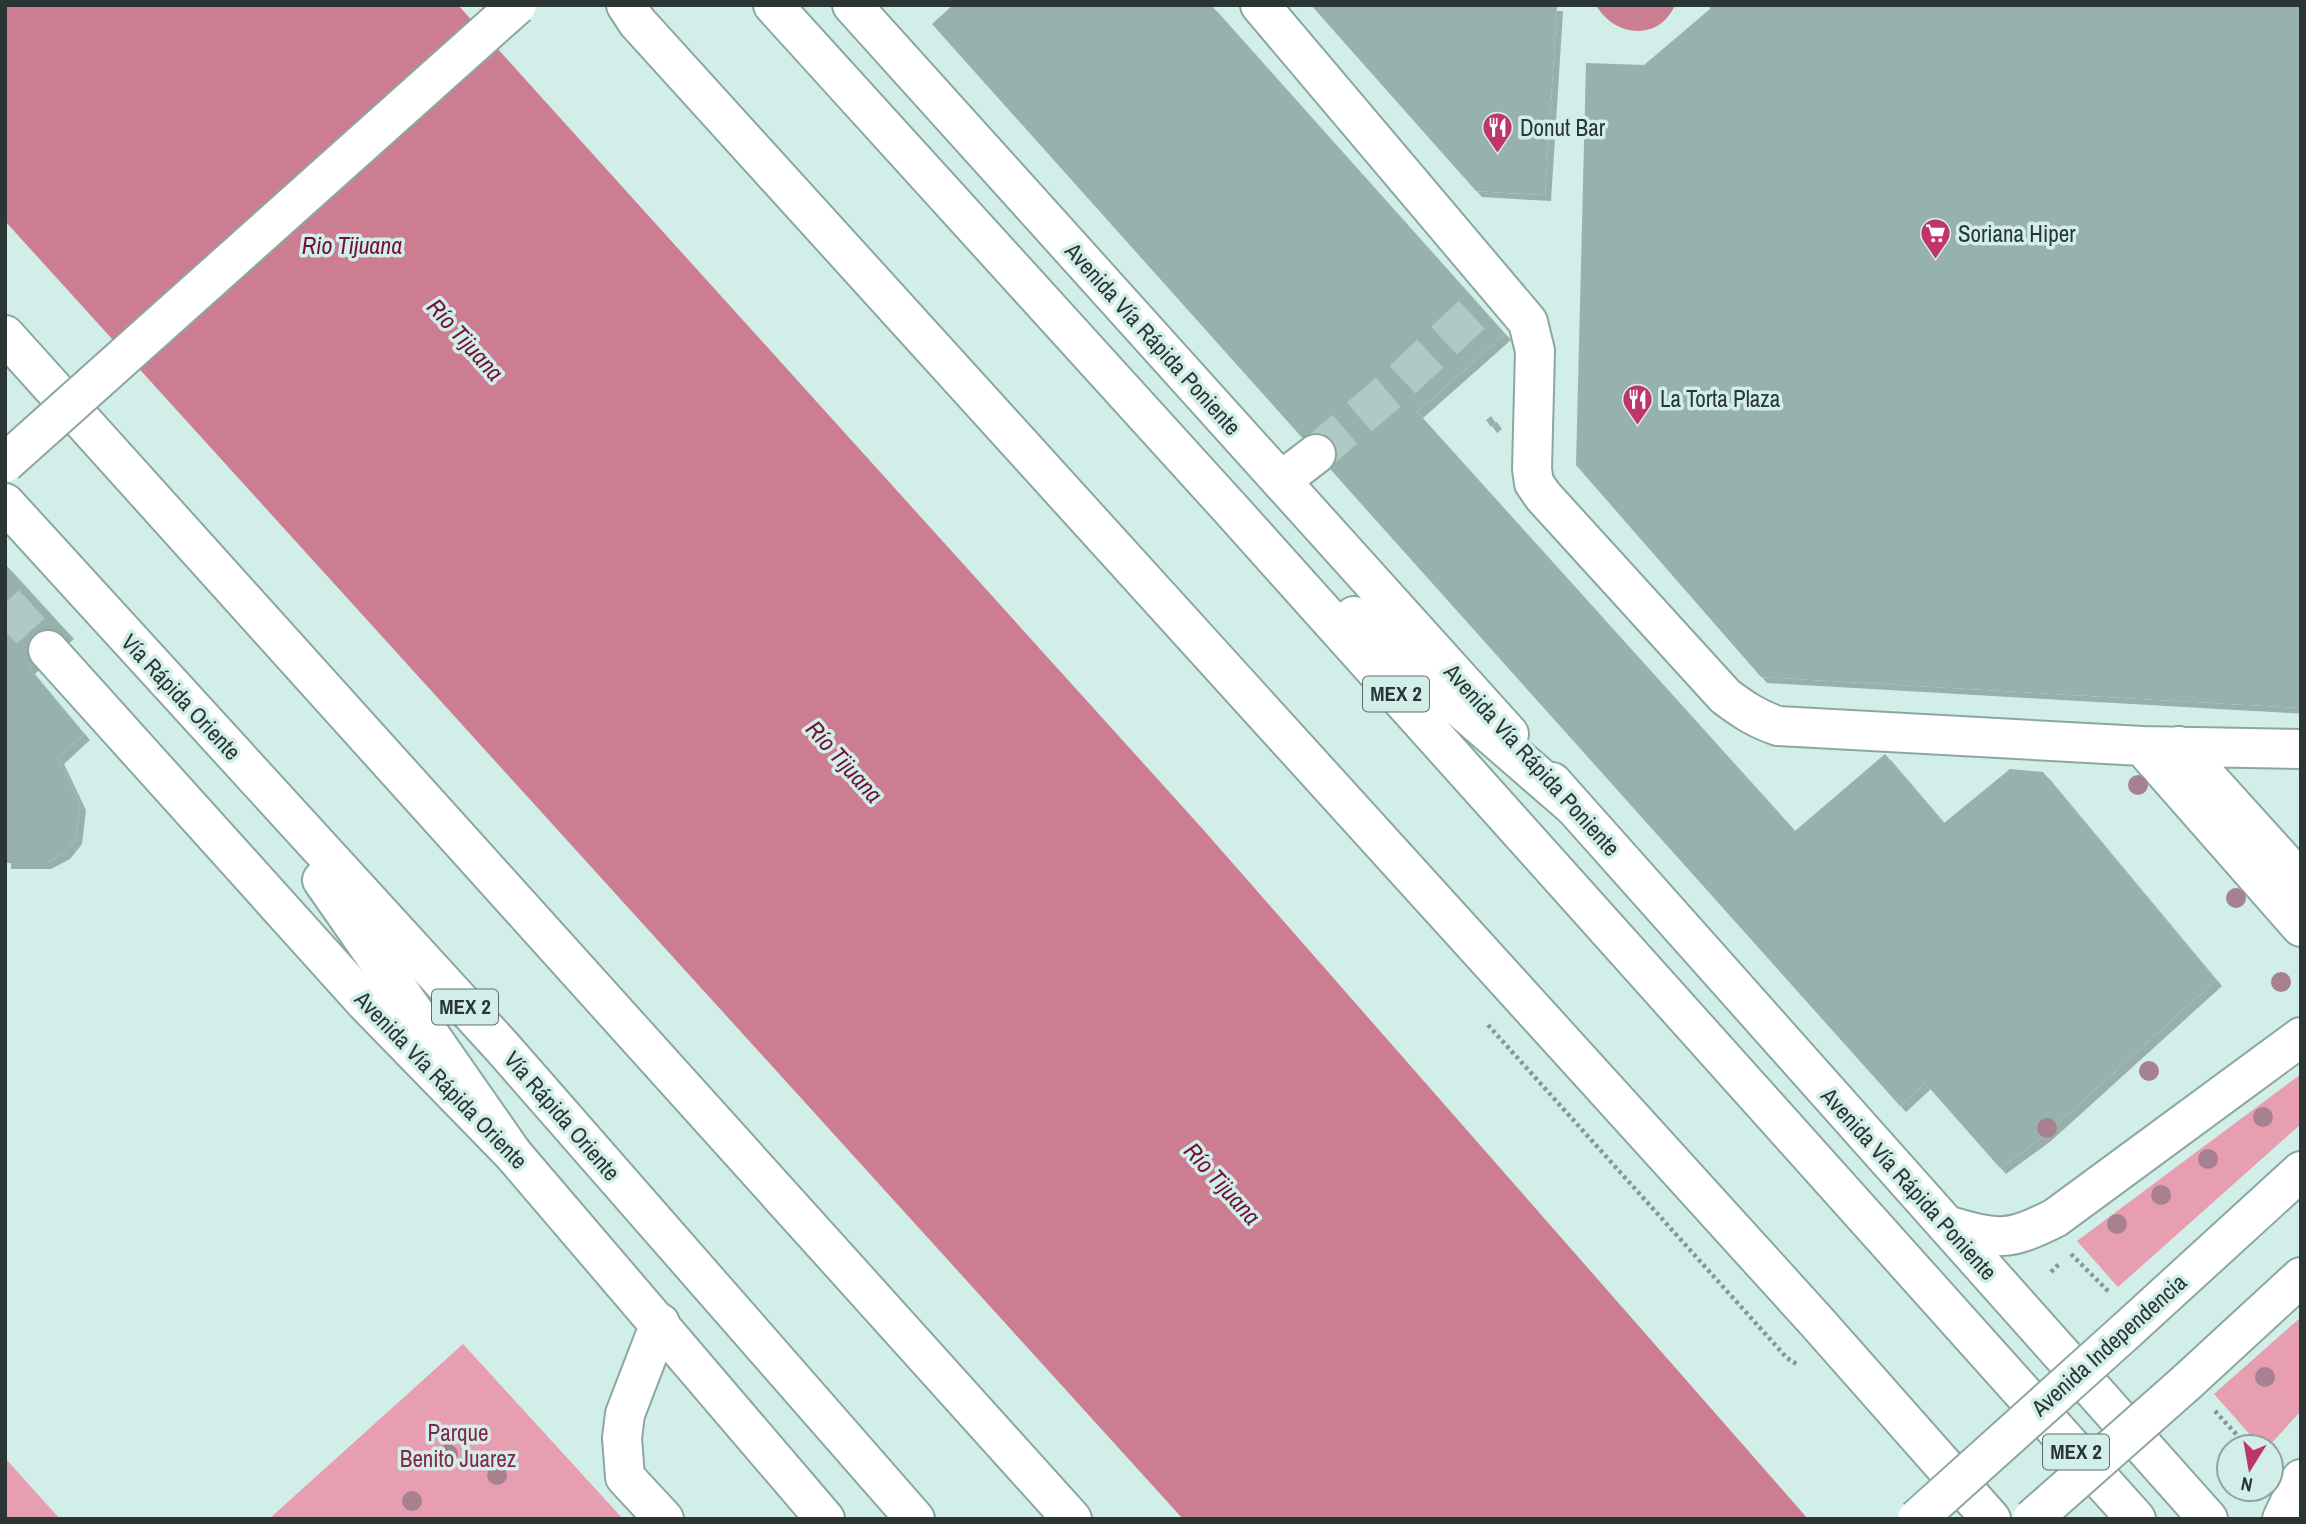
<svg xmlns="http://www.w3.org/2000/svg" width="2306" height="1524" font-family="'Archivo Narrow',sans-serif">
<defs>
<filter id="shadow"><feDropShadow dx="6" dy="6" stdDeviation="0" flood-color="#0004"/></filter>
</defs>
<rect width="100%" height="100%" fill="#d1eee8"/>
<!-- green -->
<path fill="#e69eb0" d="M2301,1074v50l-183,163 -41,-46z
M2301,1317v94l-33,36h-7l-47,-53z
M463,1344l160,175h-354z
M5,1458l55,61h-55z"/>
<!-- water -->
<path fill="#cc7d92" d="M5,5h453l742,821 608,693h-625l-1178,-1298z
M1596,5h79c-16,37 -61,32 -79,0z"/>
<!-- building -->
<path fill="#97b2ad" filter="url(#shadow)" d="M953,5h258l294,329 -88,78 378,419 90,-77 59,69 66,-54 33,3 173,208 -171,155 -45,33 -75,-85 -25,23 -968,-1082z
M1311,5h246l-12,190 -69,-4z
M1710,5h591v703l-540,-31 -185,-212 10,-402 58,2 66,-56z
M1491,416l5,7 -5,4 -5,-7z
M5,564l63,69 -39,35 55,66 -26,24 22,46 -4,34 -12,15 -19,10h-40z"/>
<g fill="none" stroke-linecap="round" stroke-linejoin="round">
<!-- minor-tunnel -->
<path stroke="#b0c9c4" stroke-width="38" stroke-dasharray="38 19" stroke-linecap="butt" d="M1316,454l83,-71 82,-77"/>
<!-- major-tunnel -->
<path stroke="#b0c9c4" stroke-width="38" stroke-dasharray="38 19" stroke-linecap="butt" d="M5,603l43,47"/>
<defs>
<path id="minor" d="M626,5l11,17 1179,1299 175,198
M1260,5l268,317 7,29 -3,118 2,14 9,13 182,200c17,13 32,23 53,30l364,20 159,3
M5,335l1067,1184
M1281,481l35,-27
M2142,746l159,181
M2179,746l122,135
M660,1323l-35,91 -3,24 3,39 39,42"/>
<path id="major" d="M852,5l657,729
M48,650l317,352 148,152 312,365
M1552,782l656,737
M1946,1225c51,15 61,17 109,-7l246,-181
M2126,1331l175,-160
M2187,1382l114,-105
M2282,1519l19,-40"/>
<path id="highway" d="M773,5l456,502 907,1012
M5,503l497,544 413,472
M1354,616l220,191
M322,880l191,274"/>
</defs>
<!-- minor casing -->
<use href="#minor" stroke="#8ca7a2" stroke-width="42"/>
<!-- major casing -->
<use href="#major" stroke="#8ca7a2" stroke-width="42"/>
<!-- highway casing -->
<use href="#highway" stroke="#8ca7a2" stroke-width="42"/>
<!-- path -->
<path stroke="#849994" stroke-width="4.5" stroke-dasharray="3.5 3.5" stroke-linecap="butt" d="M1488,1025l299,333 11,7
M2071,1254l38,38
M2051,1272l9,-9
M2215,1411l33,36"/>
<!-- minor -->
<use href="#minor" stroke="#fff" stroke-width="38"/>
<!-- major -->
<use href="#major" stroke="#fff" stroke-width="38"/>
<!-- highway -->
<use href="#highway" stroke="#fff" stroke-width="38"/>
<defs>
<path id="minor-bridge" d="M5,463l512,-458"/>
<path id="major-bridge" d="M1917,1519l209,-188
M2032,1519l155,-137"/>
</defs>
<!-- minor-bridge casing -->
<use href="#minor-bridge" stroke="#8ca7a2" stroke-width="42" stroke-linecap="butt"/>
<!-- major-bridge casing -->
<use href="#major-bridge" stroke="#8ca7a2" stroke-width="42" stroke-linecap="butt"/>
<!-- minor-bridge -->
<use href="#minor-bridge" stroke="#fff" stroke-width="38"/>
<!-- major-bridge -->
<use href="#major-bridge" stroke="#fff" stroke-width="38"/>
</g>
<!-- trees -->
<g fill="#a88191">
<circle cx="2138" cy="785" r="10"/>
<circle cx="2236" cy="898" r="10"/>
<circle cx="2281" cy="982" r="10"/>
<circle cx="2149" cy="1071" r="10"/>
<circle cx="2263" cy="1117" r="10"/>
<circle cx="2047" cy="1128" r="10"/>
<circle cx="2208" cy="1159" r="10"/>
<circle cx="2161" cy="1195" r="10"/>
<circle cx="2117" cy="1224" r="10"/>
<circle cx="2265" cy="1377" r="10"/>
<circle cx="448" cy="1454" r="10"/>
<circle cx="497" cy="1475" r="10"/>
<circle cx="412" cy="1501" r="10"/>
</g>
<!-- icons -->
<defs>
<symbol id="restaurant-pin" viewBox="-11 -11 22 30"><path d="M0 17L-7.5 6A9.5 9.5 0 1 1 7.5 6Z" fill="#c13468" stroke="#d1eee8"/><path d="M-5-6h1v4h1v-4h1v4h1v-4h1v5L-1.5 .5V6h-2V.5L-5-1ZM5-6V6H3V1.5H1.5Q1.5-4 5-6Z" fill="#fff"/></symbol>
<symbol id="supermarket-pin" viewBox="-11 -11 22 30"><path d="M0 17L-7.5 6A9.5 9.5 0 1 1 7.5 6Z" fill="#c13468" stroke="#d1eee8"/><path d="M-6-5.5h2.5l.6 2H6L4.5 2H-2.5L-4.4-4H-6ZM-1.5 3.2a1.3 1.3 0 1 0 .1 0ZM3 3.2a1.3 1.3 0 1 0 .1 0Z" fill="#fff"/></symbol>
</defs>
<g fill-rule="evenodd">
<use href="#restaurant-pin" x="1480" y="110" width="35" height="47"/>
<use href="#supermarket-pin" x="1918" y="216" width="35" height="47"/>
<use href="#restaurant-pin" x="1620" y="382" width="35" height="47"/>
</g>
<g text-anchor="middle" stroke-width="7" stroke-linejoin="round" paint-order="stroke">
<!-- shield labels -->
<g fill="#d1eee8" stroke="#5d6d6a" stroke-width="2">
<rect x="1363" y="676.5" width="66" height="35" rx="5"/>
<rect x="432" y="989.5" width="66" height="35" rx="5"/>
<rect x="2043" y="1434.5" width="66" height="35" rx="5"/>
</g>
<g font-size="21" font-weight="bold" fill="#2b3634">
<text x="1396" y="701">MEX 2</text>
<text x="465" y="1014">MEX 2</text>
<text x="2076" y="1459">MEX 2</text>
</g>
<!-- poi labels -->
<g font-size="23" fill="#2b3634" stroke="#d1eee8" text-anchor="start">
<text x="1520" y="136">Donut Bar</text>
<text x="1958" y="242">Soriana Hiper</text>
<text x="1660" y="407">La Torta Plaza</text>
</g>
<!-- street labels -->
<g font-size="23" fill="#2b3634" stroke="#d1eee8">
<text transform="translate(1153 339) rotate(48)" y="8">Avenida Vía Rápida Poniente</text>
<text transform="translate(181 697) rotate(47)" y="8">Vía Rápida Oriente</text>
<text transform="translate(1532 760) rotate(48)" y="8">Avenida Vía Rápida Poniente</text>
<text transform="translate(441 1080) rotate(46)" y="8">Avenida Vía Rápida Oriente</text>
<text transform="translate(562 1116) rotate(49)" y="8">Vía Rápida Oriente</text>
<text transform="translate(1909 1184) rotate(48)" y="8">Avenida Vía Rápida Poniente</text>
<text transform="translate(2109 1345) rotate(-42)" y="8">Avenida Independencia</text>
</g>
<!-- park labels -->
<g font-size="23" fill="#862749" stroke="#d1eee8">
<text x="458" y="1441">Parque<tspan x="458" dy="26">Benito Juarez</tspan></text>
</g>
<!-- water labels -->
<g font-size="24" font-style="italic" fill="#711138" stroke="#d1eee8">
<text x="352" y="254">Rio Tijuana</text>
<text transform="translate(465 340) rotate(48)" y="8">Río Tijuana</text>
<text transform="translate(844 762) rotate(48)" y="8">Río Tijuana</text>
<text transform="translate(1222 1184) rotate(48)" y="8">Río Tijuana</text>
</g>
</g>
<!-- border -->
<rect width="2306" height="1524" fill="none" stroke="#2b3634" stroke-width="14"/>
<!-- north arrow -->
<g transform="translate(2250 1468) rotate(191)"><circle r="33" fill="#d1eee8" stroke="#8fa4a0" stroke-width="2"/>
<path d="M0-5L12 26L0 18L-12 26Z" fill="#c13468"/>
<text y="-10" font-size="19" font-weight="bold" text-anchor="middle" fill="#2b3634">N</text>
</g>
</svg>
